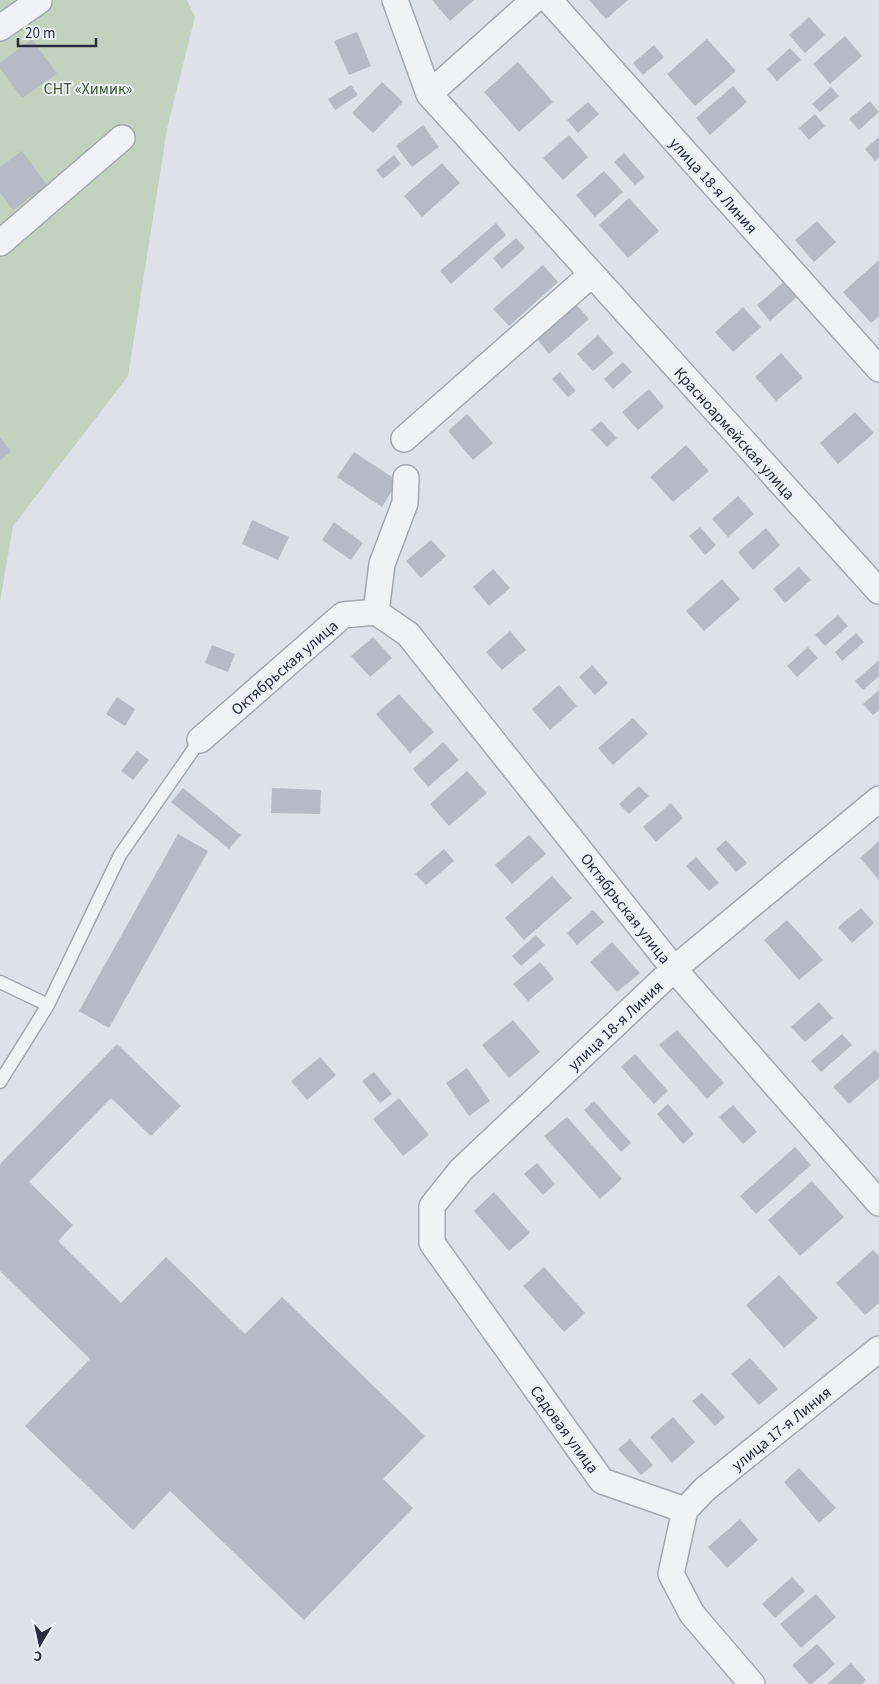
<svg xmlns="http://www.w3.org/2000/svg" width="879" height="1684" font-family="'Source Sans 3',sans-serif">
<rect width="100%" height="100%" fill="#dee1e7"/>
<!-- green -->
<path fill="#c3d1bf" d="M0,0h187l8,17 -28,112 -39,247 -115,150 -13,76z"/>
<!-- building -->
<path fill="#b5bac4" d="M432,0h42l-24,21z
M589,0h39l-22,19z
M809,17l16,18 -20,18 -16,-18z
M357,32l14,34 -22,9 -15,-34z
M845,36l17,20 -32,28 -17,-20z
M32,39l25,35 -35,24 -22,-30v-5z
M707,39l29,32 -41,35 -28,-32z
M654,45l10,12 -21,18 -10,-12z
M790,48l11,12 -24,21 -10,-12z
M518,62l35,40 -34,30 -35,-40z
M382,82l21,20 -30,31 -21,-20z
M351,85l7,10 -23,15 -7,-11z
M733,86l14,16 -37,33 -14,-17z
M831,87l8,9 -19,16 -8,-8z
M870,101l9,11 -20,18 -10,-11z
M588,102l11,12 -21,19 -11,-13z
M815,114l10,12 -16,14 -10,-12z
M423,125l16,22 -27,20 -16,-21z
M569,135l19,22 -25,23 -20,-22z
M879,137v20l-4,4 -10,-12z
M22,151l25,34 -34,25 -13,-17v-26z
M624,153l21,24 -10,8 -21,-23z
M394,155l7,9 -18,15 -7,-9z
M442,163l18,20 -38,34 -18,-21z
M604,171l19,21 -28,25 -19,-22z
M629,198l30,33 -31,27 -29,-33z
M817,221l19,21 -22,20 -19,-22z
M496,223l10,12 -55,49 -11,-13z
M516,238l9,10 -23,21 -9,-11z
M879,260v56l-8,7 -28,-31z
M543,265l15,17 -49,44 -16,-17z
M787,279l13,15 -30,27 -13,-16z
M575,303l14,16 -40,35 -13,-16z
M743,307l18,20 -28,25 -18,-20z
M598,335l16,18 -21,18 -16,-17z
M781,353l22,25 -27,23 -21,-24z
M623,362l9,10 -19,17 -9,-10z
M560,372l16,19 -8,6 -16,-18z
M649,389l15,18 -26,23 -16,-18z
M855,412l19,21 -36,31 -18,-21z
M467,414l26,29 -20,17 -25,-29z
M601,421l16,17 -10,9 -16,-17z
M0,437l11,15 -11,8z
M686,445l23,26 -36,31 -23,-25z
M354,452l44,29 -16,26 -45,-30z
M738,496l16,18 -26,23 -16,-18z
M252,520l37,17 -11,23 -36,-16z
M334,522l29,21 -12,17 -29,-20z
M700,527l16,18 -11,10 -16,-19z
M766,528l14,17 -27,25 -15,-18z
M431,540l15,16 -25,22 -15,-17z
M799,567l12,13 -26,23 -12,-14z
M493,569l17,19 -21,18 -16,-19z
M722,579l18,20 -36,32 -18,-20z
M838,615l10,11 -23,20 -10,-11z
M510,631l16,19 -24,20 -16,-18z
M856,633l8,9 -22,19 -7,-9z
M373,637l19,21 -22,19 -19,-21z
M212,645l23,9 -7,18 -23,-9z
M808,647l10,11 -21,19 -10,-11z
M879,660v16l-16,14 -8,-9z
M592,665l16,18 -13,12 -16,-18z
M559,685l18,21 -27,24 -18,-21z
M879,690v20l-6,5 -10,-11z
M399,694l35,38 -24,21 -34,-39z
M117,697l18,12 -10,17 -19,-12z
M633,718l15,16 -35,31 -15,-17z
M443,742l16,18 -31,27 -15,-18z
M137,751l12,9 -16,20 -12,-9z
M467,771l20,22 -38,33 -19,-22z
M639,786l10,10 -20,18 -10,-10z
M183,788l58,47 -12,14 -58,-47z
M272,788l49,2 -1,24 -49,-1z
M671,803l12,15 -27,24 -13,-15z
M178,834l30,17 -99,177 -30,-17z
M529,835l17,19 -34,30 -17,-19z
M726,840l21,23 -11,9 -20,-23z
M879,841v39l-19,-22z
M444,849l10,12 -28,24 -11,-11z
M696,857l23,26 -10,8 -23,-25z
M552,876l20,22 -48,42 -19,-22z
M861,908l13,15 -22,20 -14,-16z
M593,910l11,12 -27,23 -10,-12z
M787,920l36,40 -24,20 -35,-40z
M536,935l9,10 -24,21 -9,-10z
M612,942l28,31 -23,19 -27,-30z
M540,962l14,17 -26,22 -15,-17z
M819,1002l14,16 -28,24 -14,-15z
M513,1020l27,32 -31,26 -27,-33z
M677,1030l47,53 -17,16 -48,-54z
M842,1034l10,11 -31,27 -10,-11z
M117,1044l64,62 -30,30 -40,-38 -82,84 44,43 -15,16 63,62 45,-46 79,77 37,-37 143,139 -42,43 30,29 -109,112 -134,-129 -37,39 -108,-104 65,-67 -90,-88v-107z
M875,1050l4,4v24l-30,26 -16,-17z
M635,1054l33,37 -14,13 -33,-37z
M320,1057l16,18 -29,25 -16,-19z
M467,1068l23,33 -21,15 -23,-33z
M374,1072l18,22 -12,9 -18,-22z
M399,1098l30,37 -26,21 -30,-37z
M594,1101l37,42 -10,9 -37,-42z
M668,1104l26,30 -11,10 -26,-30z
M733,1105l24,27 -14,12 -24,-27z
M567,1117l55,62 -22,20 -56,-63z
M795,1147l16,18 -55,49 -16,-18z
M537,1163l18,21 -12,11 -19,-21z
M812,1181l32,36 -44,39 -32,-36z
M494,1192l36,41 -21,18 -35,-40z
M873,1250l6,6v47l-14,12 -29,-32z
M544,1267l41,46 -21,19 -41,-46z
M779,1275l39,43 -34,30 -38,-43z
M750,1358l28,31 -19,16 -28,-31z
M702,1393l23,24 -10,9 -23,-25z
M673,1417l22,25 -23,21 -22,-26z
M630,1439l23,26 -12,10 -23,-26z
M799,1468l37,40 -17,15 -35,-41z
M740,1519l18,21 -31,28 -19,-21z
M792,1577l13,14 -30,27 -13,-14z
M816,1594l20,23 -35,31 -21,-24z
M817,1644l18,20 -23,20h-3l-17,-19z
M851,1663l15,17 -4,4h-35z"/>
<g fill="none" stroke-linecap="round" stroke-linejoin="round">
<defs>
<path id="service" d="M0,982l48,23
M0,1082l48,-77 72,-150 80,-115"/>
<path id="minor" d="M395,0l34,94 450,497
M549,0l330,369
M0,28l39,-27
M429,94l105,-94
M0,243l122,-105
M404,439l188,-165
M376,612l6,-48 23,-61 1,-25
M200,740l143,-125 33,-3 32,22 266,335 205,234
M685,1510l20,-21 174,-140
M752,1684l-60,-70 -21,-40 14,-64 -83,-29 -170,-238v-37l29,-36 213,-201 205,-170"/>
</defs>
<!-- service casing -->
<use href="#service" stroke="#a4a8b1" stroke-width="15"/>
<!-- minor casing -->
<use href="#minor" stroke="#a4a8b1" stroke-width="28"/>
<!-- service -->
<use href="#service" stroke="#f0f2f6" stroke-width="12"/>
<!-- minor -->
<use href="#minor" stroke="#f0f2f6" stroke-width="25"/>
</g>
<g text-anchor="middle" stroke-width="4" stroke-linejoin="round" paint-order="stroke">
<!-- park labels -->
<g font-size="16" fill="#3a5935" stroke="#edf0f5">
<text x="88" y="94">СНТ «Химик»</text>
</g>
<!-- street labels -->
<g font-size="16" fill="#282e3d" stroke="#edf0f5">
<text transform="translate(714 185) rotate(48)" y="6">улица 18-я Линия</text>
<text transform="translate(735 433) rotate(48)" y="6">Красноармейская улица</text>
<text transform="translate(284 667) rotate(-41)" y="6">Октябрьская улица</text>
<text transform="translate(626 908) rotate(52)" y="6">Октябрьская улица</text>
<text transform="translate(615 1025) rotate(-43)" y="6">улица 18-я Линия</text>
<text transform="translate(781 1428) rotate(-39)" y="6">улица 17-я Линия</text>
<text transform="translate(565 1429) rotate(54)" y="6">Садовая улица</text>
</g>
</g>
<!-- north arrow -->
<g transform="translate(40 1644) rotate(189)" stroke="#edf0f5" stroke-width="4" paint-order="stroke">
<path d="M0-4L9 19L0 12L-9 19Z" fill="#282e3d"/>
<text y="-8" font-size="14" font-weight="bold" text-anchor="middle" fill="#282e3d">С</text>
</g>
<!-- scale -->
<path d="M18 38v8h78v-8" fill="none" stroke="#282e3d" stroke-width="2.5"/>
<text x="25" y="38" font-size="15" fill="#282e3d" stroke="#edf0f5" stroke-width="4" paint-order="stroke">20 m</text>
</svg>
